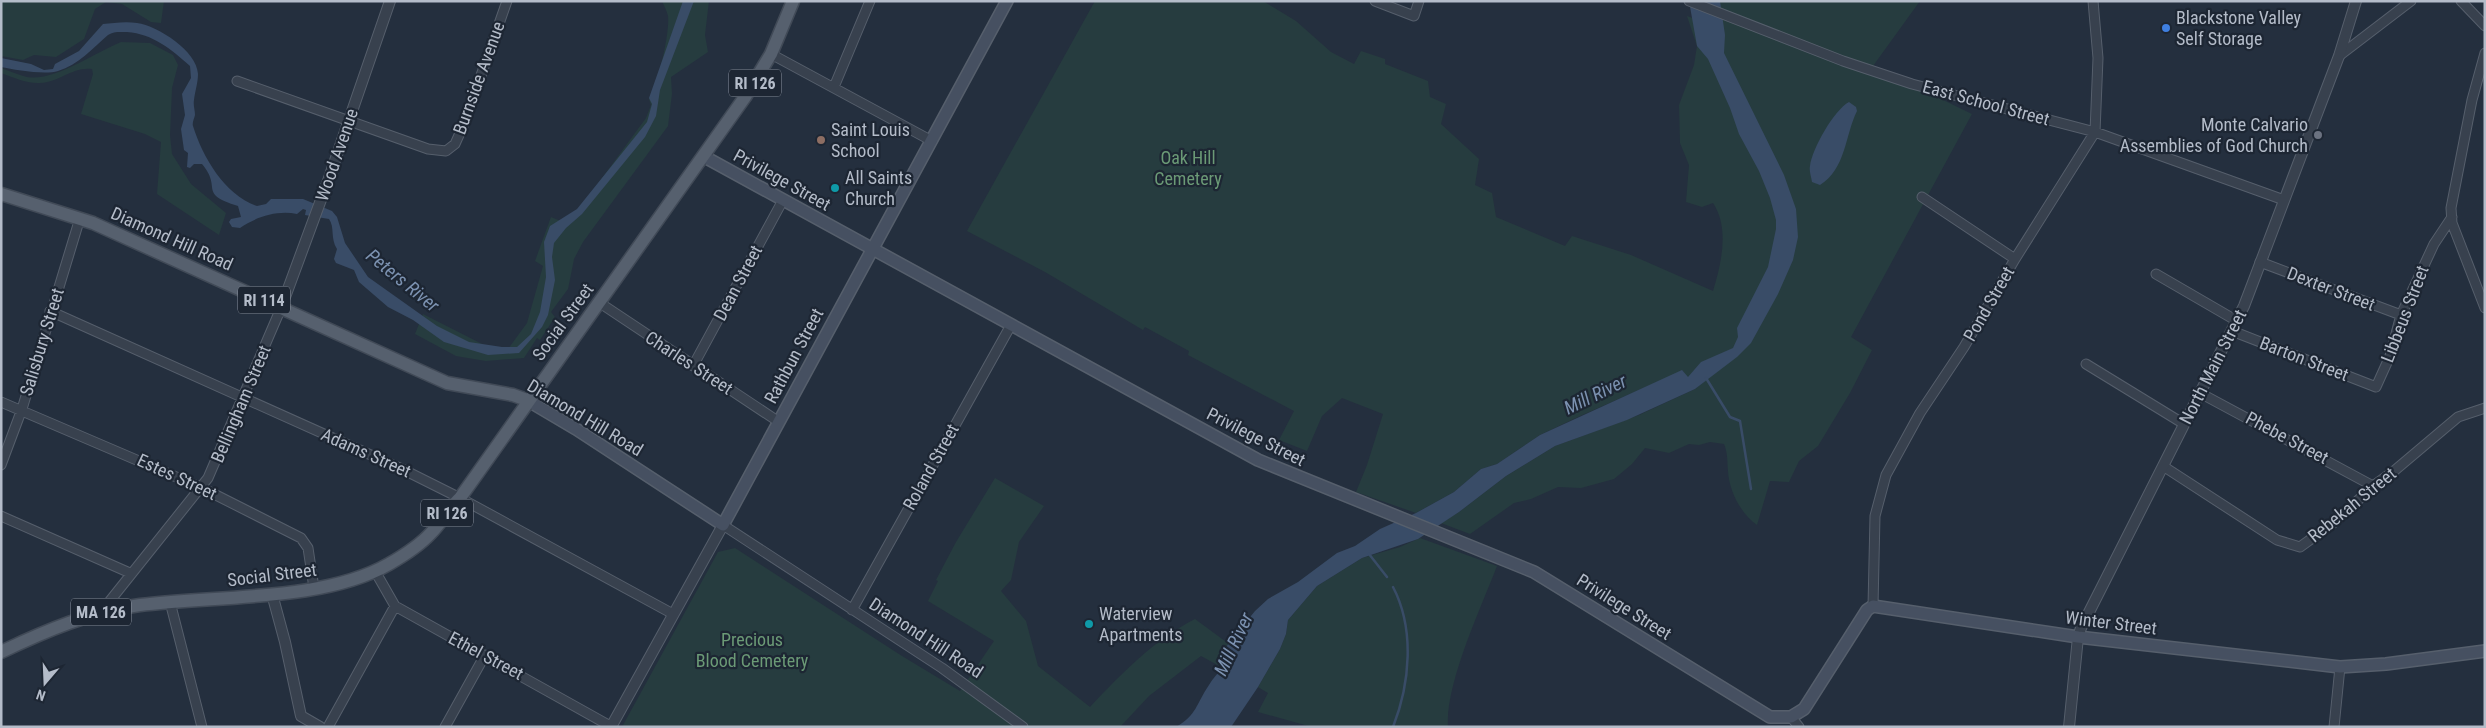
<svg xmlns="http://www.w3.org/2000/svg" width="2486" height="728" font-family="'Roboto Condensed',sans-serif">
<rect width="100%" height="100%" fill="#242f3e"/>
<!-- green -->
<path fill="#263c3f" d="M1,1h163l-3,22 -10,-1 -29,-18 -16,-2 -11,7 -11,30 -28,18 -22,-2 -11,5 -22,-4z
M662,1h47l-4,34 3,17 -37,25 1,17 -4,32 -85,116 -9,17 -6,30 -17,23 4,5 -15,23 -3,-2 -13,20 -38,3 -30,-5 -41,-22 8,-20 61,31 24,4 19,-26 16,-57 -8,-5 16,-44 12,5 15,-11 68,-93 5,-13 -2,-6c9,-15 21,-66 19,-83 -1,-5 -4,-10 -6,-15z
M1095,1h168l33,20 35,31 23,12 7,-13 24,8v5l43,17 2,16 16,7 -5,20 38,35 -4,26 17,8 4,24 69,29 7,-10 59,19 82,36c8,-26 17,-63 0,-88l-11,4 -16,-5 3,-37 -9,-22 -1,-38 15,-40 3,-19 -10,-30 37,13 -20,-28h216l-47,65 99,48 -121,223 21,13 -22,43 -32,53 -19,15 -10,21 -19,-1 -13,44c-16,-11 -28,-34 -29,-54 -1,-11 0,-17 -4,-27l-14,-2 -11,3 -10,-1 -20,9 -24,-5 -13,16 -18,15 -33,9 -23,-1 -27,12 -17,4 -44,31 -29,-11 18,-11 47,-36 49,-30 84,-31 56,-26 15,-12 -53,5 -79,35 -38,18 -43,29 -16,5 -27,23 -38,21 -60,-21 11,-27 16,-51 -41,-16 -20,18 -15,35 -28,-11 15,-29 -106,-56 1,-4 -44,-24 -2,3 -98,-58 -78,-41z
M121,42l29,1 23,12 5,10 -6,23 -2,47 2,19 19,30 35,29 -7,22 -62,-41 4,-52 -16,-8 -64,-20 12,-40 -1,-5c-18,-3 -33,13 -52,14 -12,1 -28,-6 -39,-10v-5c9,3 18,7 26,9 27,5 69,-25 94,-35z
M995,478l49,28 -25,36 -8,38 -10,11 25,30 12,45 52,41c31,-33 64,-67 105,-88l34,25 -3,3 1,13 -4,8 -22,-12 -52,40 -28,30 -3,1h-496l96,-175 17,-4 167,108 58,35 34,-50 -66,-40 10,-20 -2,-1 20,-38z
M1420,538l77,28c-16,42 -52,118 -49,161h-136l-54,-15 10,-19 -10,-6 22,-38 6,-15 2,-14 29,-34 45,-28 38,-11z"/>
<!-- water -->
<path fill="#394c67" d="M683,1h11l-34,89 -4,26 -11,21 -63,77 -16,14 -12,15 -2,14 3,23 -7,35 -6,12 -23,26 -31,2 -44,-13 -31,-22 -25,-13 -29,-25 -5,-12 -18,-7 -2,-4 3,-10c-7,-11 -2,-22 -8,-30l-24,-4 1,-5 -3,-1 -6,5c-20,-4 -41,3 -57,14l-8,-1 -3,-5 2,-3 10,-2 -3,-11c-41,-13 -15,-17 -36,-42h-8l-4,4 -3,-1 1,-14 -4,-3 -3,-21 4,-14 -3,-21 9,-16 -1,-12c-19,-17 -37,-32 -63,-34 -7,0 -13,-1 -19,3 -15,13 -30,30 -50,36 -13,4 -43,-1 -57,-4v-9l30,6 13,6 9,-1 2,-5 24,-13 24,-27c10,-1 23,-3 34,-1 21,3 60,28 61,51 0,9 -3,17 -4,26 -1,5 1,10 1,15 -1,4 -3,8 -2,11 10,32 32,69 64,80l9,-2 5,-5h32l29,12 5,6 8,26 23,34 69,49 32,16 33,5h15l14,-13 9,-22 6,-35 -2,-35 6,-16 27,-17 70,-87 5,-18 -3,-6z
M1689,1h31l5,34 -1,18 60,122 12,34 2,28 -5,23 -15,34 -27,49 -14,14 -42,32 -68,31 -72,26 -49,30 -47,36 -41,27 -56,19 -45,28 -29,34 -2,14 -6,15 -22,38 -27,40h-55c21,-12 20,-23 33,-42 10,-16 19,-17 17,-38l29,-36 13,-12 30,-17 39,-29 18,-7 25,-17 36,-16 38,-21 27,-23 16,-5 43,-29 142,-65 6,7 13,-15 32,-14 5,-11 -1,-9 31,-61 8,-38v-9l-6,-22 -11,-27 -20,-37 -9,-26 -22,-49 -11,-13z
M1849,102l7,5 1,4c-12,24 -11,58 -37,74l-8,-3c-1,-6 -3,-11 -2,-16 2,-17 24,-56 39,-64z"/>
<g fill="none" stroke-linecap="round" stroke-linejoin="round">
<!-- stream -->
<path stroke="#394c67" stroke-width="2.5" d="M1706,378l24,39 10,4 11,68
M1369,554l18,23
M1393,587c22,42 17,97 0,140"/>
<defs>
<path id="minor" d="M1375,1l39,15 5,-15
M1689,1l154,60 69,23 183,48 189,68
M2461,1l24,25
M2485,53l-13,47 -21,108 1,15 33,85
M771,54l161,87
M2339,56l72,-55
M237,81l191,68 18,2 9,-7 9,-20 43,-123
M834,87l36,-86
M1922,197l93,62
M2260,262l141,53
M2156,274l81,47
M600,303l179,119
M50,311l352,158 58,29 213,116
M2232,331l144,56 14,-31 11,-41 33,-71 18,-27
M2086,364l98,60
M693,366l90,-166
M2200,393l173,93
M1,402l201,86 99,50 7,10 6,40
M1,465l21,-56 58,-191
M2163,466l114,74 23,7 36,-26 37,-35 21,-15 64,-54 27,-9
M1,516l129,57
M723,525l219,143 81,59
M375,571l20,35 217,121
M170,602l32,125
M1873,606l2,-90 11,-41 34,-62 44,-66 51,-88 80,-127 3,-74 -5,-57
M852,610l159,-285
M101,612l107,-134 73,-170
M1791,717l8,10
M328,727l67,-121
M445,727l40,-72
M2334,727l6,-60"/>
<path id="tertiary" d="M281,308l48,-130 61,-177
M272,594l13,48 16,74 19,11
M611,727l112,-202
M2069,727l9,-90 3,-9 163,-322 95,-250 17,-55"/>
<path id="secondary" d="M703,156l555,304 276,112 236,145h21l13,-8 63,-99 6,-4 205,31 262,30 46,-3 99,-13
M527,400l49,29 147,96 284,-524"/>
<path id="primary" d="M1,194l92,29 354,160 66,12 14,5
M1,652c44,-21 91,-41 139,-47 75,-10 183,-3 249,-41 14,-8 31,-19 42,-31 11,-11 18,-25 29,-35l285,-401 26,-43 22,-53"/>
</defs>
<!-- minor casing -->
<use href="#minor" stroke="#565f6c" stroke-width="11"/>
<!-- tertiary casing -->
<use href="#tertiary" stroke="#565f6c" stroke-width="12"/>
<!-- secondary casing -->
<use href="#secondary" stroke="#565f6c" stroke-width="14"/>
<!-- primary casing -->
<use href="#primary" stroke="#414a57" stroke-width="15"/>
<!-- minor -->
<use href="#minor" stroke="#38414e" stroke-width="9"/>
<!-- tertiary -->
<use href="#tertiary" stroke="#38414e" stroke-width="10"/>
<!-- secondary -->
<use href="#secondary" stroke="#465061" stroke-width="11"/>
<!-- primary -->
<use href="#primary" stroke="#56606e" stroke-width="12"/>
</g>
<!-- markers -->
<circle fill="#3f7fe0" stroke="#1d2633" stroke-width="2" cx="2166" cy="28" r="5"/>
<circle fill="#6b7280" stroke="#1d2633" stroke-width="2" cx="2318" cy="135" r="5"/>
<circle fill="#8d6e63" stroke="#1d2633" stroke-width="2" cx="821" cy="140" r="5"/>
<g fill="#0f9aa8" stroke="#1d2633" stroke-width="2">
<circle cx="835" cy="188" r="5"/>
<circle cx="1089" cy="624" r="5"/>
</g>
<g text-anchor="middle" stroke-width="4.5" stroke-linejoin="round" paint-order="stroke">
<!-- shield labels -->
<g fill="#1d2633" stroke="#878f9c" stroke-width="1">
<rect x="729" y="69.5" width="52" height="27" rx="4"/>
<rect x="238" y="286.5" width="52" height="27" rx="4"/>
<rect x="421" y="499.5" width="52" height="27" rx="4"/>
<rect x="71" y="598.5" width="60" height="27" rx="4"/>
</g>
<g font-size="16" font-weight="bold" fill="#b4bcc9">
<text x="755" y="89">RI 126</text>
<text x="264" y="306">RI 114</text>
<text x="447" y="519">RI 126</text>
<text x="101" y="618">MA 126</text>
</g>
<!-- poi labels -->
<g font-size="18" fill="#b4bcc9" stroke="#1d2633" text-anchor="start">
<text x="2176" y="24">Blackstone Valley<tspan x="2176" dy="21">Self Storage</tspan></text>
<text x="2308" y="131" text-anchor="end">Monte Calvario<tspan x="2308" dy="21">Assemblies of God Church</tspan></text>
<text x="831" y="136">Saint Louis<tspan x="831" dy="21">School</tspan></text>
<text x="845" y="184">All Saints<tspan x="845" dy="21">Church</tspan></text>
<text x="1099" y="620">Waterview<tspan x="1099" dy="21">Apartments</tspan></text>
</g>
<!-- street labels -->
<g font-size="18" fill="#b4bcc9" stroke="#1d2633">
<text transform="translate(479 78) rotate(-70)" y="6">Burnside Avenue</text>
<text transform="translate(1986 103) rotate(15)" y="6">East School Street</text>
<text transform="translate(337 155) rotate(-71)" y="6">Wood Avenue</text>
<text transform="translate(782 180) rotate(29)" y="6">Privilege Street</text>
<text transform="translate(172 239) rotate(24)" y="6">Diamond Hill Road</text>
<text transform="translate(738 283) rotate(-62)" y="6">Dean Street</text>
<text transform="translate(2331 289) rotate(21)" y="6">Dexter Street</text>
<text transform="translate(1989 304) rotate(-60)" y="6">Pond Street</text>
<text transform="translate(2405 314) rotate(-69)" y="6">Libbeus Street</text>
<text transform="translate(563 322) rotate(-54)" y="6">Social Street</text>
<text transform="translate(42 342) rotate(-73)" y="6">Salisbury Street</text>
<text transform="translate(794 356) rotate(-62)" y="6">Rathbun Street</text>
<text transform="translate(2304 359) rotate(21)" y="6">Barton Street</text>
<text transform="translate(689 363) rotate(33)" y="6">Charles Street</text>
<text transform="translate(2213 367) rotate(-63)" y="6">North Main Street</text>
<text transform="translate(241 404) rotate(-67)" y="6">Bellingham Street</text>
<text transform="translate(585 418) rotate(31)" y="6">Diamond Hill Road</text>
<text transform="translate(1256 437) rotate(27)" y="6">Privilege Street</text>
<text transform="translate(2287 438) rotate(28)" y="6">Phebe Street</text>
<text transform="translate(366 453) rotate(24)" y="6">Adams Street</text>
<text transform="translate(931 467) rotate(-61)" y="6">Roland Street</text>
<text transform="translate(177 477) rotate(25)" y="6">Estes Street</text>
<text transform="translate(2352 505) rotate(-39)" y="6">Rebekah Street</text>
<text transform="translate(272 575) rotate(-7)" y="6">Social Street</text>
<text transform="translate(1624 607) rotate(32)" y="6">Privilege Street</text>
<text transform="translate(2111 623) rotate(7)" y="6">Winter Street</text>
<text transform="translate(926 638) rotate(33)" y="6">Diamond Hill Road</text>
<text transform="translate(486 656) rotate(28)" y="6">Ethel Street</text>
</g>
<!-- park labels -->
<g font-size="18" fill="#6b9a76" stroke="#1d2633">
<text x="1188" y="164">Oak Hill<tspan x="1188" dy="21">Cemetery</tspan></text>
<text x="752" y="646">Precious<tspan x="752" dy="21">Blood Cemetery</tspan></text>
</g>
<!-- water labels -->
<g font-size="19" font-style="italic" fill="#7c92b1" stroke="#1d2633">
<text transform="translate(403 280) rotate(39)" y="7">Peters River</text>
<text transform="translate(1595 394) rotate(-26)" y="7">Mill River</text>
<text transform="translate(1233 644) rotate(-65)" y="7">Mill River</text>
</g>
</g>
<!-- border -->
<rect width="2486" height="728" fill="none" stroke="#b4bcc9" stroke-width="5"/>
<!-- north arrow -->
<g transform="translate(45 683) rotate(199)" stroke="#1d2633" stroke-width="4" paint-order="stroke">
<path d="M0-4L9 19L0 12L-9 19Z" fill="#b4bcc9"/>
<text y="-8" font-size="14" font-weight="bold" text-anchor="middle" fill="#b4bcc9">N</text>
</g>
</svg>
